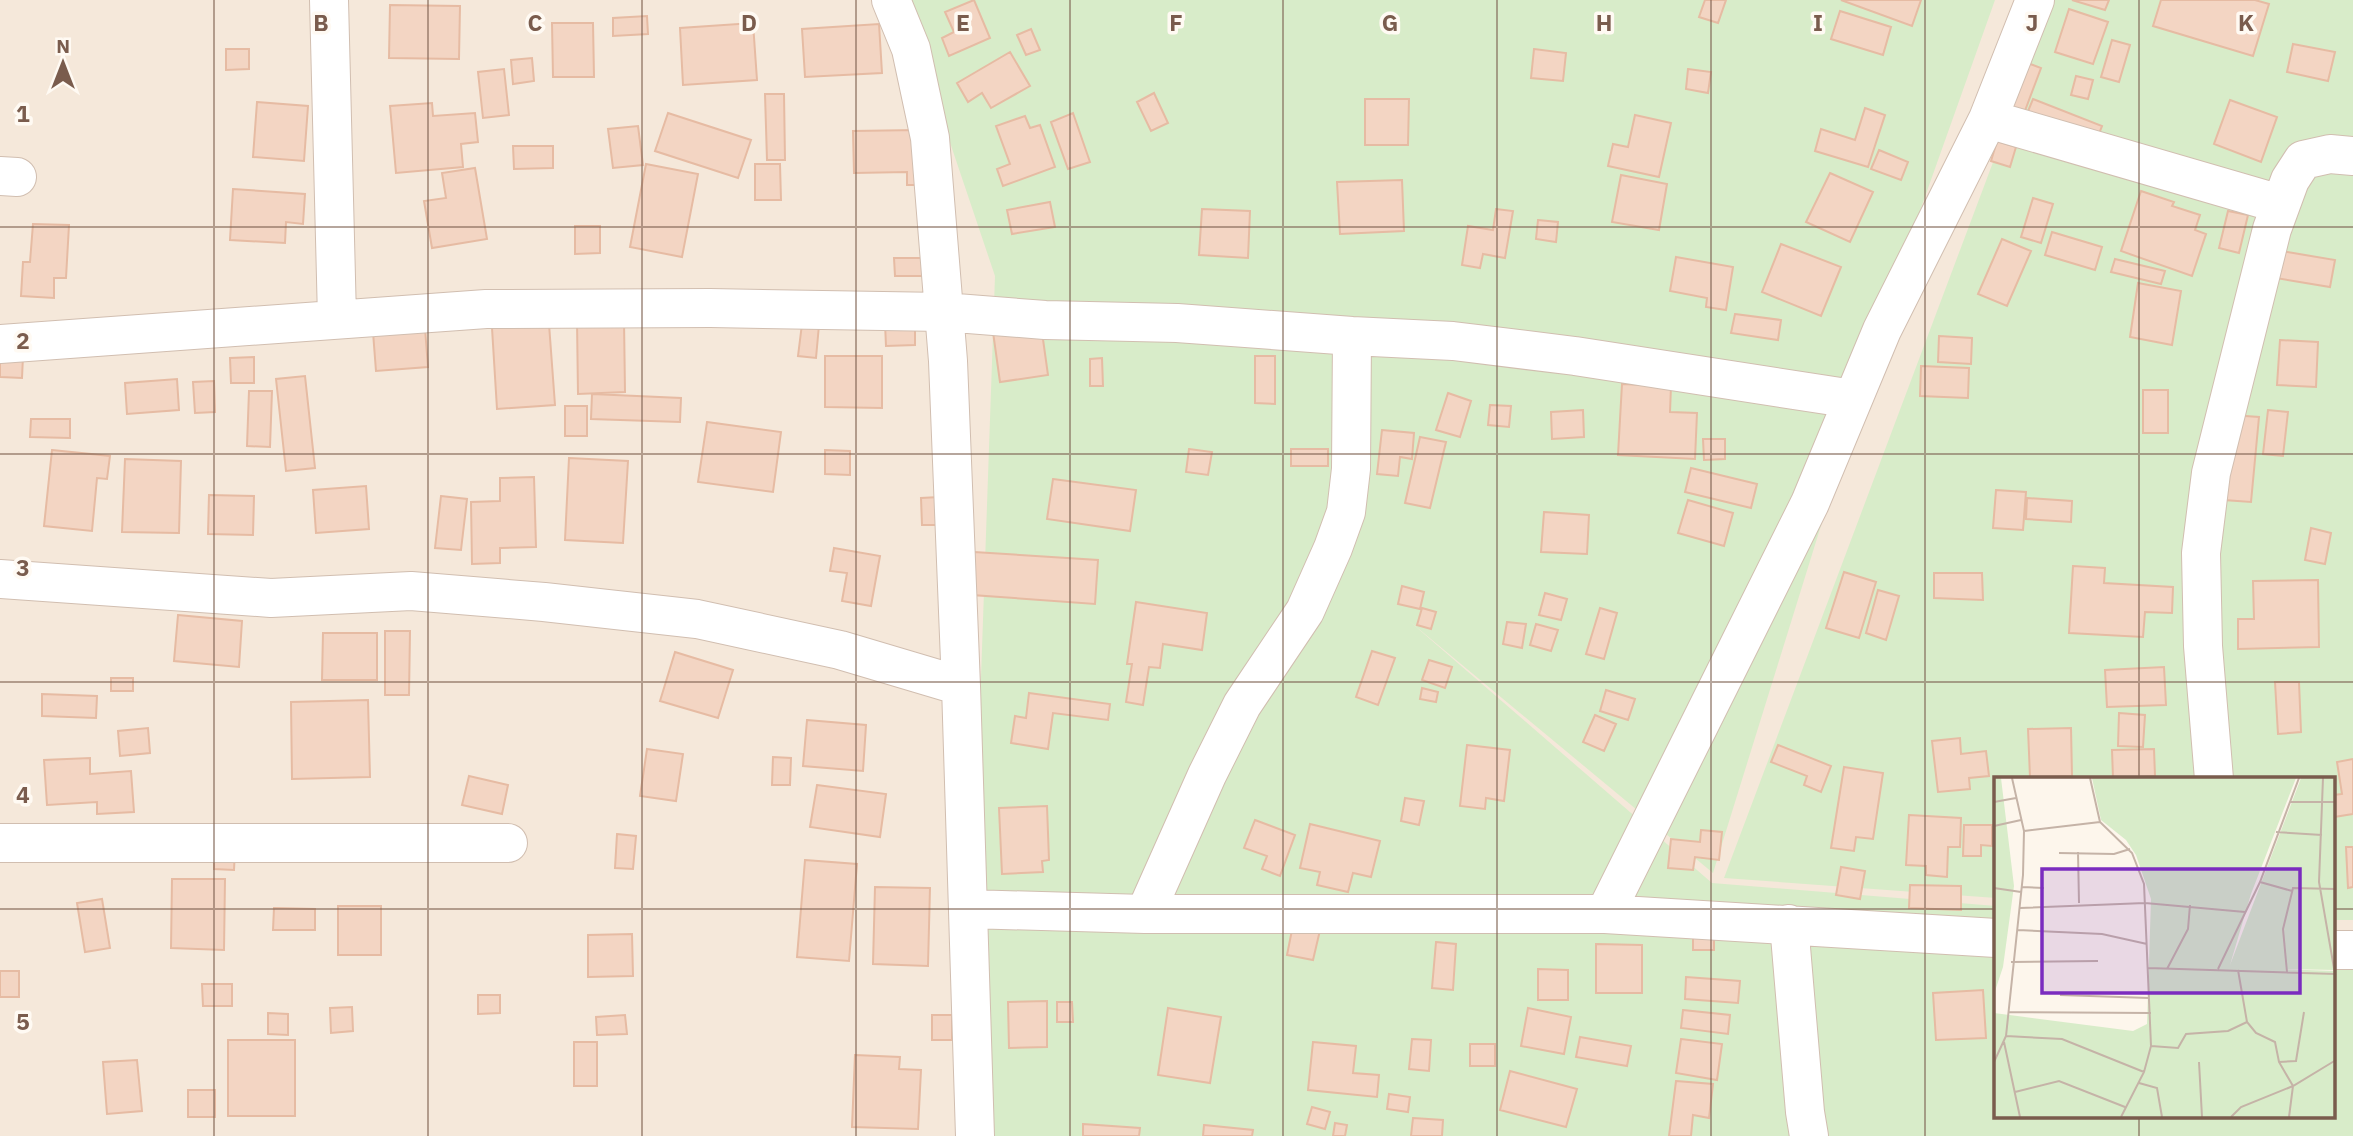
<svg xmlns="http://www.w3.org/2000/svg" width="2353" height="1136" font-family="'IBM Plex Sans',sans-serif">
<rect width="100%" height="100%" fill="#fdf6ec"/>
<!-- residential -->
<path fill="#f5e8da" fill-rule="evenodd" d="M0,0h2353v1136h-2353zM1996,779h338v338h-338z"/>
<!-- green -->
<path fill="#d8ecc9" d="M902,0h1093l-84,236 -198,637 -305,-253 304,263 284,23v211h338v-186h19v205h-1388l30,-860z
M2054,0h299v920h-19v-141h-338v119l-272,-20z"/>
<!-- building -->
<path fill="#f3d5c3" stroke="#e6bba3" stroke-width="2" d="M974,0l16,38 -41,18 -7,-18 12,-6 -9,-20z
M1705,0h21l-8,23 -19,-6z
M1841,0h80l-9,26z
M2072,0h37l-4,10z
M2161,0h94l14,4 -16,52 -100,-30z
M390,5l70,1 -1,53 -70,-1z
M2069,9l39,13 -15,42 -38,-12z
M1840,11l51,16 -8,28 -52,-16z
M647,16l1,18 -35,2v-18z
M552,23h41l1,54h-41z
M753,23l4,57 -74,5 -3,-57z
M879,24l3,49 -77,4 -3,-48z
M1031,29l9,21 -14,5 -9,-20z
M2112,40l18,5 -11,37 -18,-5z
M2293,44l42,8 -7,29 -41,-9z
M226,49h23v20l-23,1z
M1534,49l32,4 -3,28 -32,-3z
M1010,52l20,34 -39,22 -9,-15 -14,9 -11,-19z
M532,58l2,23 -21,3 -2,-24z
M2022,61l19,7 -18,48 -19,-7z
M504,69l5,46 -26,3 -5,-46z
M1688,69l23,3 -3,21 -22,-4z
M2076,76l17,4 -5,19 -17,-4z
M1154,93l14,30 -17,8 -14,-29z
M765,94h19l1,66h-18z
M1365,99h44l-1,46h-43z
M2033,99l69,27 -7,18 -69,-28z
M2230,100l47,17 -16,45 -47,-18z
M257,102l51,4 -4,55 -51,-4z
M432,103l1,13 42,-3 3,29 -17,2 2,23 -67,6 -6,-67z
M1865,108l20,7 -17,52 -53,-16 6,-22 34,11z
M668,113l83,27 -13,38 -83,-27z
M1073,113l17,49 -22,7 -17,-47z
M1635,115l36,8 -12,54 -51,-11 5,-22 15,3z
M1025,116l5,12 10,-3 15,42 -52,19 -6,-17 13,-5 -14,-38z
M638,126l5,39 -30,3 -5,-39z
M917,130l1,55h-11v-13l-53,1 -1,-42z
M1997,141l19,6 -6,20 -19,-6z
M513,146h40v22l-39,1z
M1879,150l29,12 -7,18 -30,-11z
M646,164l52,10 -16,83 -52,-10z
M755,164h25l1,36h-26z
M475,168l12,71 -55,9 -8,-47 22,-3 -4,-25z
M1830,173l43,19 -23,50 -44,-20z
M1621,175l46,9 -8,46 -47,-8z
M1402,180l2,51 -64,3 -3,-52z
M233,189l72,5 -2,30 -17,-2 -1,21 -55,-3z
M2141,191l33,11 -2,4 28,9 -5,15 11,4 -14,42 -71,-25z
M2033,198l20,6 -12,39 -20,-6z
M1050,202l5,25 -43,7 -5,-24z
M1202,209l48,2 -2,47 -49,-3z
M1496,209l17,2 -8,47 -22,-4 -3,14 -18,-3 6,-39 25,4z
M2228,211l20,4 -9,38 -20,-5z
M1538,220l20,2 -2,20 -20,-3z
M33,224l36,1 -3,53h-12v20l-33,-2 2,-34h7z
M575,226h25v27l-25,1z
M2052,232l50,15 -7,23 -50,-15z
M2002,239l29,12 -24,55 -29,-12z
M1781,244l60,23 -20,49 -59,-24z
M2275,250l60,10 -5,27 -60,-10z
M1676,257l57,10 -7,43 -20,-3 1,-9 -37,-7z
M894,258h31v18h-30z
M2115,259l50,12 -4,13 -50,-12z
M2138,283l43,8 -9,54 -42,-8z
M1735,314l46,6 -3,20 -47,-7z
M577,320h47l1,72 -47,2z
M885,323h30v22l-29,1z
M549,324l6,81 -58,4 -5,-81z
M802,324l17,1 -3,33 -18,-2z
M1041,325l7,50 -48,7 -7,-50z
M425,328l3,39 -52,4 -3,-39z
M1939,336l33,2 -1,26 -33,-2z
M2280,340l38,2 -2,45 -39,-2z
M0,355l23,1 -1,22 -22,-1z
M825,356h57v52l-57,-1z
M1255,356h20v48l-20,-1z
M254,357v26h-23l-1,-25z
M1102,358l1,28h-13v-27z
M1921,366l48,2 -1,30 -48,-2z
M305,376l10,92 -29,3 -10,-92z
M177,379l2,31 -52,4 -2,-31z
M214,381l1,31 -20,1 -2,-31z
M1622,384l49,2 -1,26 27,1 -2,46 -77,-4z
M2143,390h25v43h-25z
M249,391h23l-2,56 -23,-1z
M1448,393l23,8 -11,36 -24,-7z
M592,394l89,4 -1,24 -89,-3z
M1490,405l21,1 -2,21 -21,-2z
M565,406h22v30h-22z
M1583,410l1,27 -32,2 -1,-27z
M2268,410l20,2 -5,44 -20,-2z
M2231,415l28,2 -8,85 -27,-2z
M31,419h39v19l-40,-1z
M707,422l74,10 -8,60 -75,-10z
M1382,430l32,3 -2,26 -12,-2 -2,19 -21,-2z
M1420,437l26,5 -16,66 -25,-5z
M1703,439h22v20l-21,1z
M1189,449l23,3 -4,23 -22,-3z
M1291,449h37v17h-37z
M52,450l58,6 -3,23 -10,-1 -5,53 -48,-5z
M825,450l25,1v24l-25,-1z
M569,458l59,3 -5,82 -58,-3z
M125,459l56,2 -2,72 -57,-1z
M1691,468l66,16 -6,24 -66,-16z
M534,477l2,70 -36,1v15l-28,1 -1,-62 29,-1v-23z
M1053,479l83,11 -6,41 -83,-12z
M366,486l3,43 -53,4 -3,-43z
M1996,490l30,2 -3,38 -30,-2z
M209,495l45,1 -1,39 -45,-1z
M441,496l26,3 -6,51 -26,-2z
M939,497l1,28h-18l-1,-27z
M2027,498l45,3 -1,21 -45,-3z
M1688,500l45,13 -9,33 -46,-13z
M1544,512l45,3 -2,39 -46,-2z
M2311,528l20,5 -6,31 -20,-4z
M834,548l46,8 -9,50 -29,-5 5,-28 -17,-2z
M974,552l124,8 -3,44 -123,-9z
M2073,566l32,2 -1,15 69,4 -1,26 -27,-1 -2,25 -74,-4z
M1844,572l32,10 -17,56 -33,-10z
M1934,573h48l1,27 -49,-2z
M2318,580l1,67 -81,2v-30h16l-1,-38z
M1402,586l22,6 -4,17 -22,-5z
M1878,590l21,6 -13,44 -20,-7z
M1545,593l22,6 -6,21 -22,-5z
M1136,602l71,11 -5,37 -39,-6 -3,24 -11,-1 -6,38 -17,-3 6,-38h-5z
M1422,608l14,4 -5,17 -14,-4z
M1600,608l17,5 -13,46 -18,-5z
M178,615l64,6 -3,46 -65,-6z
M1507,622l19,2 -4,24 -19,-4z
M1536,624l22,6 -7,21 -21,-6z
M385,631h25l-1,64h-24z
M323,633h54v47h-55z
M1372,651l23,7 -17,47 -22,-8z
M675,652l58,18 -15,48 -58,-17z
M1429,660l23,7 -7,21 -23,-8z
M2164,667l2,38 -59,2 -2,-37z
M111,678h22v13h-22z
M2275,682h24l2,50 -23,2z
M1422,688l16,4 -2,10 -16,-3z
M1606,690l29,9 -7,21 -28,-9z
M1029,693l81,11 -2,16 -55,-7 -5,36 -37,-6 4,-27 11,2z
M42,694l55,2 -1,22 -54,-2z
M368,700l2,77 -78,2 -1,-77z
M2119,713l26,2 -2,32 -25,-1z
M1595,715l21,9 -12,27 -21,-9z
M807,720l59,5 -3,46 -60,-5z
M148,728l2,25 -30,3 -2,-25z
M2071,728l1,48 -42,1 -2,-48z
M1960,738l1,16 25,-3 3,25 -20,2 1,11 -32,3 -6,-51z
M1467,745l43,5 -6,51 -18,-3 -1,11 -25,-3z
M1778,745l53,21 -10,26 -17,-7 3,-9 -36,-14z
M647,749l36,5 -7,47 -36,-5z
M2154,749l1,27 -42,2 -1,-28z
M773,757l18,1 -1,27h-18z
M90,758v16l41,-3 3,41 -37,2v-12l-50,3 -3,-45z
M2353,759v55l-19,3v-22l8,-1 -5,-32z
M1844,767l39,6 -10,66 -17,-2 -2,14 -23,-3z
M469,776l39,9 -6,29 -40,-9z
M817,785l69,9 -6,43 -70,-10z
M1405,798l19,3 -5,24 -18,-4z
M1047,806l2,54 -7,1 1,11 -41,2 -3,-66z
M1909,815l52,3 -1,29h-12l-1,30 -21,-2v-9l-20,-1z
M1255,820l40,15 -15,41 -18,-7 5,-13 -23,-8z
M1310,824l70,17 -9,36 -18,-4 -5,19 -31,-7 3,-13 -20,-4z
M1964,825h28v21l-11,-1v11h-18z
M1701,830l21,2 -3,28 -24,-3 -2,13 -25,-2 3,-29 29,3z
M617,834l19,2 -3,33 -18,-1z
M2346,847h7v40l-5,1z
M214,848l21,1 -1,21 -20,-1z
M805,860l52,4 -8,97 -52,-4z
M1841,867l24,4 -5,28 -24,-4z
M172,879h53l-1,71 -53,-2z
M1910,885l51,1v24l-52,-2z
M875,887l55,1 -2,78 -55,-2z
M102,899l8,49 -25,4 -8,-49z
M338,906h43v49h-43z
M274,908l41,1v21h-42z
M1294,920l27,6 -8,34 -26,-5z
M1693,926h21v24h-21z
M632,934l1,42 -45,1v-42z
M1436,942l20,2 -3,46 -21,-2z
M1596,944l46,1v48h-46z
M1538,969l30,1v30h-30z
M0,971h19v26h-19z
M1686,977l54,4 -2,22 -53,-4z
M202,984h30v22h-29z
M1983,990l3,48 -50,2 -3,-47z
M478,995h22v18l-22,1z
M1047,1001v46l-38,1 -1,-46z
M1057,1002h15l1,20h-16z
M352,1007l1,24 -22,2 -1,-25z
M1168,1008l53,9 -11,66 -52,-8z
M1528,1008l43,9 -7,37 -43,-8z
M1683,1010l47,5 -2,19 -47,-6z
M268,1013l20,1v21l-20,-1z
M625,1015l2,19 -30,1 -1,-18z
M932,1015h20v25h-20z
M1580,1037l51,9 -4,20 -51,-9z
M1412,1039l19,1 -2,31 -20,-2z
M1681,1039l41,5 -5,36 -41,-7z
M228,1040h67v76h-67z
M574,1042h23v44h-23z
M1313,1042l43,4 -3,27 26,2 -2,22 -69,-7z
M1470,1044h25v22h-25z
M855,1055l45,2 -1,12 22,1 -3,59 -66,-2z
M137,1060l5,51 -35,3 -4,-52z
M1510,1071l67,18 -11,38 -66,-17z
M1676,1081l37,3 -4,34 -16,-3 -2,21h-22z
M188,1090h27v27h-27z
M1389,1094l21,3 -2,15 -21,-3z
M1312,1107l18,5 -5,17 -18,-5z
M1413,1118l30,2 -1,16h-31z
M1335,1123l12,2 -2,11h-12z
M1083,1124l57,4 -1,8h-56z
M1204,1125l49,5 -1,6h-49z"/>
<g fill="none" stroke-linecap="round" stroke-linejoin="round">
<defs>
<path id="street" d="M329,0l8,318
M891,0l20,49 19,89 18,223 13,325 14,450
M1988,119l292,85
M0,176l17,1
M0,344l486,-35 224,-1 233,4 102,8 132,3 175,13 101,5 122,15 278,43
M0,579l271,19 140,-7 133,11 153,17 143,31 121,36
M2214,779l-11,-133 -2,-93 10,-80 61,-244 18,-49 13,-20 27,-6 23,2
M0,843h508
M968,909l177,5h460l391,24
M1145,914l62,-139 35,-70 63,-94 28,-63 13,-36 5,-43 1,-133
M1605,914l205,-411 72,-173 106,-211 47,-119
M1789,924l16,188 4,24
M2334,950h19"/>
</defs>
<!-- street casing -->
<use href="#street" stroke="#d1beb0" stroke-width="40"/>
<!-- street -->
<use href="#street" stroke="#fff" stroke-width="38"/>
</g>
<!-- grid -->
<path fill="none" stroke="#7a5c4d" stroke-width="2" stroke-opacity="0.55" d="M214,0v1136M428,0v1136M642,0v1136M856,0v1136M1070,0v1136M1283,0v1136M1497,0v1136M1711,0v1136M1925,0v1136M2139,0v779M0,227h2353M0,454h2353M0,682h2353M0,909h1996M2334,909h19M2139,1117v19"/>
<!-- overview -->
<g transform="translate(1994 777)">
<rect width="341" height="341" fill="#fdf6ec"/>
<path d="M0,1h7l13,108 -11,81 -9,27zM98,1h204l-45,116 -21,71 71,-187h34v192l-54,-1 54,2v146h-341v-104l139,18 14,-7 4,-125 -15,-44 -10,-15 -25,-20z" fill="#d8ecc9"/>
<path fill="none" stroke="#c5b3a7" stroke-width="2" d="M96,1l10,44 32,31 12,31 7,162 -7,26 -23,45M0,25l22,-4M296,25h46M0,49l27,-6M30,54l76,-9M282,55l46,3M84,75l1,51M65,76l55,1 16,-5M266,105l32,9M28,110l22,1M0,111l27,4M26,131l125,-5 100,9M24,153l84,4 45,10M17,185l87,-1M154,191l187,6 -16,-92 4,-104M173,192l21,-40 2,-24M224,192l42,-87 39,-104M244,193l9,52 9,11 19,9 4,20 14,24 -4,31M293,195l-4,-43 10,-41 43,1M66,218l89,3M14,235l143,1M12,259l56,3 82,33M10,265l16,75M157,269l27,2 8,-14 42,-3 19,-9M0,285l12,-26 17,-161 1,-44 -12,-53M205,285l3,55M285,285l17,-1 8,-49M145,306l18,5 5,29M21,315l44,-11 66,26M237,340l10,-10 52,-21 43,-26"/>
<path fill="#7b2cbf" fill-opacity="0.15" stroke="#7b2cbf" stroke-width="3.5" d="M48,92h258v124h-258z"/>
<rect width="341" height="341" fill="none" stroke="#7a5c4d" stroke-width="3.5"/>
</g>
<g font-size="23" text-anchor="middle" font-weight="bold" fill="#7a5c4d" stroke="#fffaf3" stroke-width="7" stroke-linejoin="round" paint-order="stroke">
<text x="321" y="31">B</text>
<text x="535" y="31">C</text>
<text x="749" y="31">D</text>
<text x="963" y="31">E</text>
<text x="1176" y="31">F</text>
<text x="1390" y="31">G</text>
<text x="1604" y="31">H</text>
<text x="1818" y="31">I</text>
<text x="2032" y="31">J</text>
<text x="2246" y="31">K</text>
<text x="23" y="122">1</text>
<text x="23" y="349">2</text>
<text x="23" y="576">3</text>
<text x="23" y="803">4</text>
<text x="23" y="1030">5</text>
</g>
<!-- north arrow -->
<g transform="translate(63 63)" stroke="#fffaf3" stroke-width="5" paint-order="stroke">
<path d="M0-5L12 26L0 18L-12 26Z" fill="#7a5c4d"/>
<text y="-10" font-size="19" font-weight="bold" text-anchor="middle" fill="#7a5c4d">N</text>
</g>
</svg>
